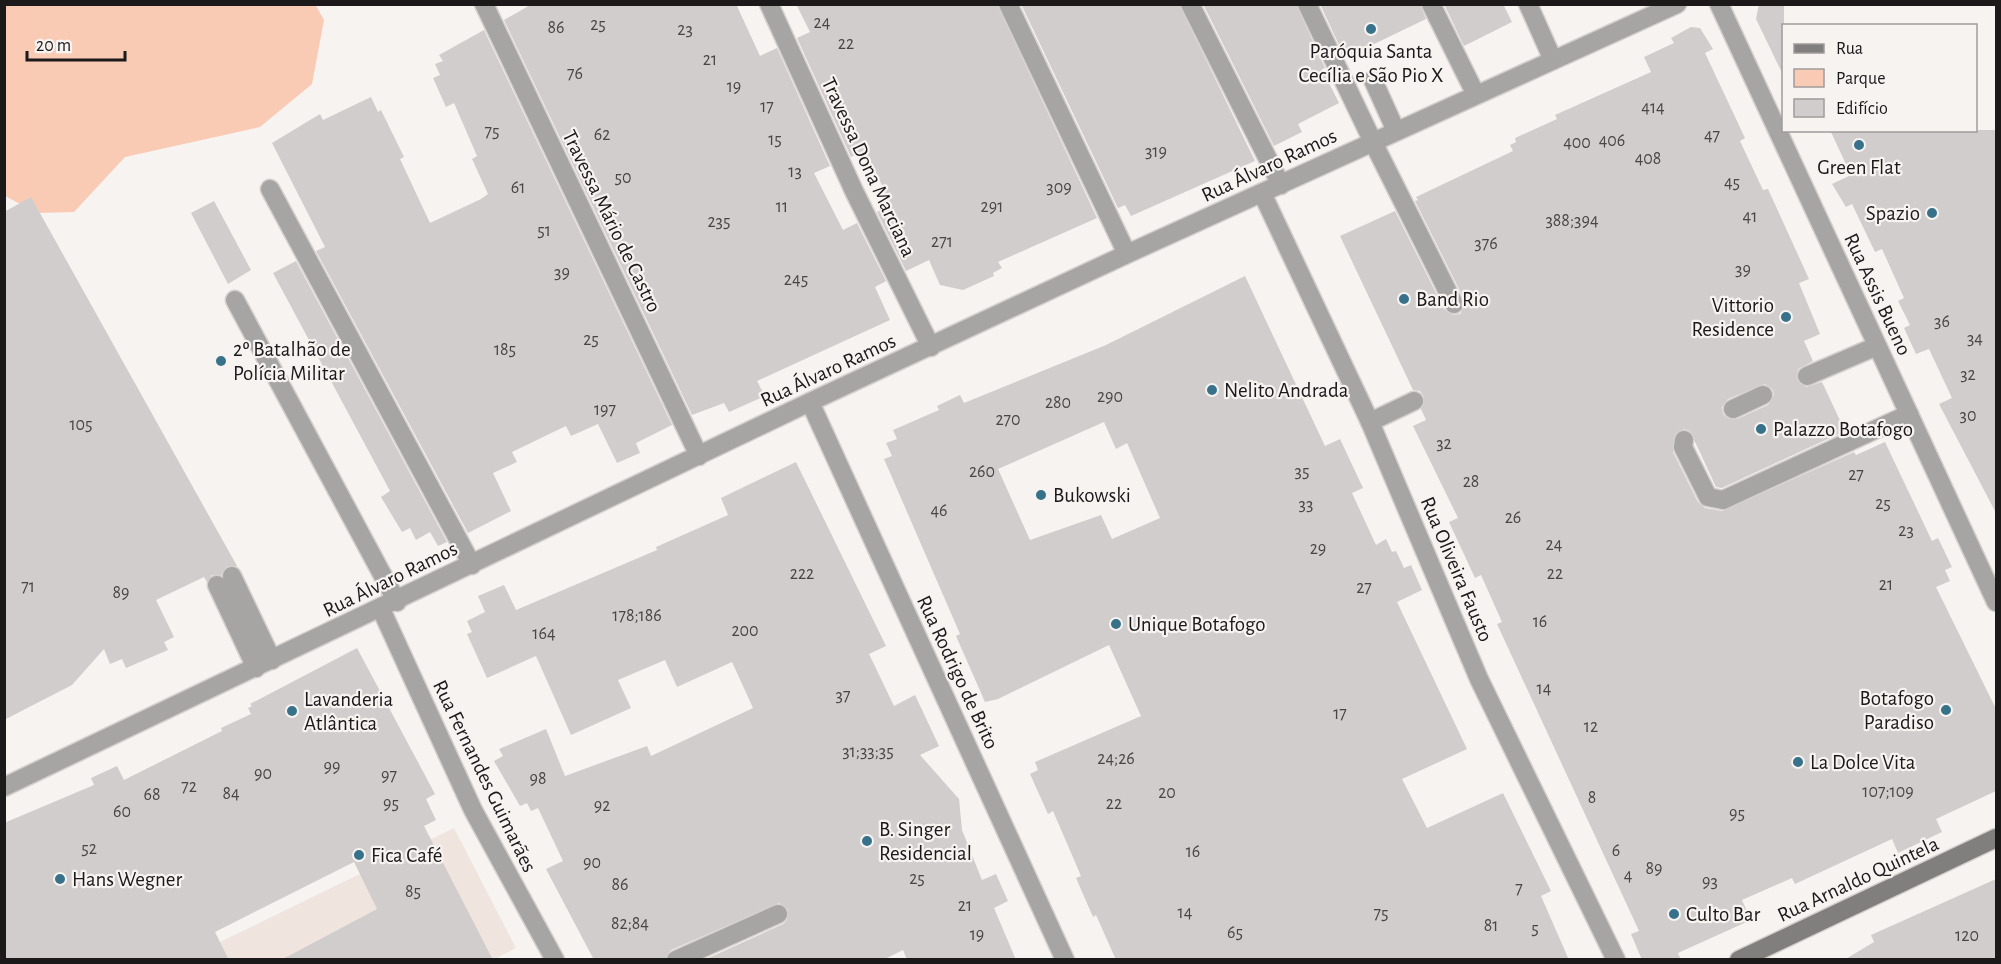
<svg xmlns="http://www.w3.org/2000/svg" width="2001" height="964" font-family="'Alegreya Sans',sans-serif">
<rect width="100%" height="100%" fill="#f7f3f1"/>
<!-- built -->
<path fill="#f0e4df" d="M454,828l62,120 -23,12h-310z"/>
<!-- green -->
<path fill="#f9cbb5" d="M315,4l9,16 -12,64 -52,43 -135,30 -51,55 -37,1 -32,-17 -1,-191z"/>
<!-- building -->
<path fill="#d1cdcc" fill-rule="evenodd" d="M532,4h204l24,52 17,-8 53,118 -16,7 29,57 14,-7 29,58 -11,6 15,33 -133,61 8,15 -36,16 -5,-9 -32,12 -188,-395z
M796,4h201l100,214 -99,44 4,6 -9,5 1,3 -31,14 -23,-5 -11,-25 -23,11 -29,-59 14,-8 -26,-54 -14,7 -54,-119 13,-6z
M1021,4h158l76,157 -124,55 -6,-11 -7,3z
M1203,4h93l29,64 -3,1 17,34 -41,21 4,8 -28,14z
M1320,4h100l6,15 -81,39z
M1444,4h59l9,18 -48,24z
M1759,4h25v73l-28,-58z
M1691,27l9,1 13,21 -8,4 40,85 -5,3 23,49 5,-1 41,90 -10,4 21,51 -16,7 9,20 -15,8 -1,11 9,7 16,-5 23,49 -123,57 -6,-1 -26,-56 -5,-2 -9,4 -3,19 25,50 7,6 17,3 132,-59 2,3 29,-13 47,99 6,-3 14,29 -7,3 5,11 -14,6 60,122v82l-60,28 6,13 -44,21 -6,-14 -97,45 -3,-6 -50,22 9,20 -73,33 3,7h-39l-11,-26 8,-3 -142,-307 5,-2 -21,-47 -6,3 -26,-56 9,-4 -45,-92 13,-6 -5,-11 3,-12 -4,-6 -7,-1 -73,-154 55,-25 49,98 9,6 7,-1 5,-9 -1,-6 -49,-98 3,-1 -2,-3 97,-46 -3,-6 6,-3 -1,-4 42,-19 -2,-4 96,-43 -7,-15 30,-14 -3,-5zM1765,384l8,6 1,5 -6,10 -31,14 -10,-1 -4,-4 -1,-7 6,-8z
M484,30l188,395 -36,18 4,10 -23,10 -19,-39 -27,12 -5,-10 -54,26 5,10 -24,11 18,38 -43,22 -152,-282 9,-4 -53,-104 48,-29 3,6 48,-23 7,15 3,-2 23,47 -4,2 30,64 51,-24 7,-5 -16,-35 5,-3 -23,-53 -8,4 -13,-29 7,-3 -5,-11 8,-3 -4,-6z
M1830,130h166v383l-57,-109 13,-6 -23,-49 -13,5 -12,-26 6,-3 -12,-24 6,-3 -22,-49 -7,3 -23,-48 -6,3 -14,-23 19,-9z
M31,197l206,369h-9l-7,9h-9l-5,7 -3,-5 -48,23 18,37 -10,5 4,8 -42,18 -4,-9 -12,5 -6,-15 -32,36 -68,35v-508z
M214,201l37,69 -23,14 -37,-71z
M296,261l151,281 -9,4 -8,-14 -14,8 -6,-12 -8,4 -21,-35 9,-6 -117,-218z
M1245,276l80,170 15,-7 23,49 -11,5 24,52 10,-6 6,13 4,-1 8,17 7,-3 11,25 -25,12 70,147 -65,30 25,49 76,-35 48,98 -10,5 28,64h-453l-20,-45 -3,2 -17,-39 5,-2 -28,-65 -5,3 -18,-40 8,-4 -3,-8 106,-46 -32,-71 -111,54 -13,3 -29,-66 4,-2 -76,-175 8,-3 -6,-13 11,-4 -4,-9 46,-20 -2,-4 23,-11 4,8 142,-58zM1104,422l12,27 11,-6 33,75 -48,21 -11,-24 -71,25 -32,-71z
M796,462l90,184 -17,8 25,52 21,-11 24,51 -19,9 39,44 3,31 20,50 14,-6 12,27 -14,7 22,52h-109l-4,-10 -20,10h-179l79,-36 4,-4 1,-10 -9,-7 -108,47 -6,10h-71l-48,-91 17,-8 -25,-53 -7,3 -4,-8 -7,3 -26,-45 9,-5 -4,-7 47,-20 19,47 82,-30 4,10 102,-48 -21,-46 -55,25 -12,-27 -47,20 13,28 -60,27 -35,-79 -49,22 -20,-44 5,-2 -5,-11 18,-9 -7,-16 26,-11 12,25 141,-60 -1,-3 72,-32 -7,-17z
M357,648l78,146 -9,5 10,21 -12,6 69,134h-212l96,-51 -23,-47 -139,70 14,28h-225v-137l90,-38 -3,-7 26,-12 7,14 98,-49 -1,-3 30,-14 -3,-6 4,-2 -2,-2z
M1996,879v81h-152l30,-18 -3,-7z"/>
<g fill="none" stroke-linecap="round" stroke-linejoin="round">
<defs>
<path id="lane" d="M1528,4l25,56
M1373,80l23,51
M1373,142l81,162
M235,300l162,302
M1807,376l70,-30
M1733,409l30,-14
M1370,422l44,-21
M1684,440l-1,7 25,50 15,3 186,-86
M232,576l40,84
M217,585l39,83"/>
<path id="street" d="M484,4l215,452
M769,4l85,187 77,156
M1008,4l119,250
M1190,4l91,181
M1307,4l66,138
M1431,4l45,91
M1719,4l277,598
M270,189l202,376
M1262,193l108,229 109,257 137,281
M810,402l255,558
M381,609l92,201 82,150
M4,787l806,-385 317,-148 550,-250
M676,960l102,-46"/>
<path id="secondary" d="M1739,960l257,-122"/>
</defs>
<!-- lane casing -->
<use href="#lane" stroke="#d4d0ce" stroke-width="21"/>
<!-- street casing -->
<use href="#street" stroke="#d4d0ce" stroke-width="21"/>
<!-- secondary casing -->
<use href="#secondary" stroke="#d4d0ce" stroke-width="21"/>
<!-- lane -->
<use href="#lane" stroke="#a6a5a4" stroke-width="18"/>
<!-- street -->
<use href="#street" stroke="#a6a5a4" stroke-width="18"/>
<!-- secondary -->
<use href="#secondary" stroke="#817f7d" stroke-width="18"/>
</g>
<!-- markers -->
<g fill="#37728a" stroke="#f7f3f1" stroke-width="2">
<circle cx="1371" cy="29" r="6"/>
<circle cx="1859" cy="145" r="6"/>
<circle cx="1932" cy="213" r="6"/>
<circle cx="1404" cy="299" r="6"/>
<circle cx="1786" cy="317" r="6"/>
<circle cx="221" cy="361" r="6"/>
<circle cx="1212" cy="390" r="6"/>
<circle cx="1761" cy="429" r="6"/>
<circle cx="1041" cy="495" r="6"/>
<circle cx="1116" cy="624" r="6"/>
<circle cx="1946" cy="710" r="6"/>
<circle cx="292" cy="711" r="6"/>
<circle cx="1798" cy="762" r="6"/>
<circle cx="867" cy="841" r="6"/>
<circle cx="359" cy="855" r="6"/>
<circle cx="60" cy="879" r="6"/>
<circle cx="1674" cy="914" r="6"/>
</g>
<g text-anchor="middle" stroke-width="4.5" stroke-linejoin="round" paint-order="stroke">
<!-- number labels -->
<g font-size="18" fill="#484646">
<text x="822" y="28">24</text>
<text x="598" y="30">25</text>
<text x="556" y="33">86</text>
<text x="685" y="35">23</text>
<text x="846" y="49">22</text>
<text x="710" y="65">21</text>
<text x="575" y="79">76</text>
<text x="734" y="92">19</text>
<text x="767" y="112">17</text>
<text x="1653" y="113">414</text>
<text x="492" y="137">75</text>
<text x="602" y="140">62</text>
<text x="1712" y="141">47</text>
<text x="775" y="145">15</text>
<text x="1612" y="146">406</text>
<text x="1577" y="148">400</text>
<text x="1156" y="157">319</text>
<text x="1648" y="164">408</text>
<text x="795" y="177">13</text>
<text x="623" y="183">50</text>
<text x="1732" y="188">45</text>
<text x="518" y="193">61</text>
<text x="1059" y="193">309</text>
<text x="782" y="212">11</text>
<text x="992" y="212">291</text>
<text x="1750" y="222">41</text>
<text x="1572" y="226">388;394</text>
<text x="719" y="227">235</text>
<text x="544" y="236">51</text>
<text x="942" y="247">271</text>
<text x="1486" y="249">376</text>
<text x="1743" y="275">39</text>
<text x="562" y="278">39</text>
<text x="796" y="285">245</text>
<text x="1942" y="327">36</text>
<text x="1975" y="344">34</text>
<text x="591" y="345">25</text>
<text x="505" y="355">185</text>
<text x="1968" y="380">32</text>
<text x="1110" y="402">290</text>
<text x="1058" y="408">280</text>
<text x="605" y="415">197</text>
<text x="1968" y="421">30</text>
<text x="1008" y="425">270</text>
<text x="81" y="430">105</text>
<text x="1444" y="449">32</text>
<text x="982" y="477">260</text>
<text x="1302" y="477">35</text>
<text x="1856" y="480">27</text>
<text x="1471" y="487">28</text>
<text x="1883" y="509">25</text>
<text x="1306" y="510">33</text>
<text x="939" y="516">46</text>
<text x="1513" y="523">26</text>
<text x="1906" y="536">23</text>
<text x="1554" y="550">24</text>
<text x="1318" y="554">29</text>
<text x="802" y="579">222</text>
<text x="1555" y="579">22</text>
<text x="1886" y="590">21</text>
<text x="28" y="592">71</text>
<text x="1364" y="593">27</text>
<text x="121" y="598">89</text>
<text x="637" y="621">178;186</text>
<text x="1540" y="627">16</text>
<text x="745" y="636">200</text>
<text x="544" y="639">164</text>
<text x="1544" y="694">14</text>
<text x="843" y="701">37</text>
<text x="1340" y="719">17</text>
<text x="1591" y="732">12</text>
<text x="868" y="757">31;33;35</text>
<text x="1116" y="764">24;26</text>
<text x="332" y="772">99</text>
<text x="263" y="779">90</text>
<text x="389" y="781">97</text>
<text x="538" y="784">98</text>
<text x="189" y="792">72</text>
<text x="1888" y="797">107;109</text>
<text x="1167" y="798">20</text>
<text x="231" y="799">84</text>
<text x="152" y="800">68</text>
<text x="1592" y="803">8</text>
<text x="391" y="809">95</text>
<text x="1114" y="809">22</text>
<text x="602" y="811">92</text>
<text x="122" y="817">60</text>
<text x="1737" y="819">95</text>
<text x="89" y="854">52</text>
<text x="1616" y="856">6</text>
<text x="1193" y="857">16</text>
<text x="592" y="868">90</text>
<text x="1654" y="874">89</text>
<text x="1628" y="881">4</text>
<text x="917" y="884">25</text>
<text x="1710" y="887">93</text>
<text x="620" y="890">86</text>
<text x="1519" y="894">7</text>
<text x="413" y="897">85</text>
<text x="965" y="911">21</text>
<text x="1185" y="918">14</text>
<text x="1381" y="919">75</text>
<text x="630" y="929">82;84</text>
<text x="1491" y="931">81</text>
<text x="1535" y="934">5</text>
<text x="1235" y="938">65</text>
<text x="977" y="940">19</text>
<text x="1967" y="941">120</text>
</g>
<!-- poi labels -->
<g font-size="21" fill="#1b1919" stroke="#f7f3f1" text-anchor="start">
<text x="1371" y="58" text-anchor="middle">Paróquia Santa<tspan x="1371" dy="24">Cecília e São Pio X</tspan></text>
<text x="1859" y="174" text-anchor="middle">Green Flat</text>
<text x="1920" y="220" text-anchor="end">Spazio</text>
<text x="1416" y="306">Band Rio</text>
<text x="1774" y="312" text-anchor="end">Vittorio<tspan x="1774" dy="24">Residence</tspan></text>
<text x="233" y="356">2º Batalhão de<tspan x="233" dy="24">Polícia Militar</tspan></text>
<text x="1224" y="397">Nelito Andrada</text>
<text x="1773" y="436">Palazzo Botafogo</text>
<text x="1053" y="502">Bukowski</text>
<text x="1128" y="631">Unique Botafogo</text>
<text x="1934" y="705" text-anchor="end">Botafogo<tspan x="1934" dy="24">Paradiso</tspan></text>
<text x="304" y="706">Lavanderia<tspan x="304" dy="24">Atlântica</tspan></text>
<text x="1810" y="769">La Dolce Vita</text>
<text x="879" y="836">B. Singer<tspan x="879" dy="24">Residencial</tspan></text>
<text x="371" y="862">Fica Café</text>
<text x="72" y="886">Hans Wegner</text>
<text x="1686" y="921">Culto Bar</text>
</g>
<!-- street labels -->
<g font-size="21" fill="#1b1919" stroke="#f7f3f1">
<text transform="translate(1269 165) rotate(-25)" y="7">Rua Álvaro Ramos</text>
<text transform="translate(869 167) rotate(65)" y="7">Travessa Dona Marciana</text>
<text transform="translate(612 221) rotate(64)" y="7">Travessa Mário de Castro</text>
<text transform="translate(1878 294) rotate(65)" y="7">Rua Assis Bueno</text>
<text transform="translate(828 370) rotate(-25)" y="7">Rua Álvaro Ramos</text>
<text transform="translate(1457 569) rotate(67)" y="7">Rua Oliveira Fausto</text>
<text transform="translate(390 579) rotate(-26)" y="7">Rua Álvaro Ramos</text>
<text transform="translate(958 672) rotate(65)" y="7">Rua Rodrigo de Brito</text>
<text transform="translate(485 776) rotate(64)" y="7">Rua Fernandes Guimarães</text>
<text transform="translate(1858 879) rotate(-25)" y="7">Rua Arnaldo Quintela</text>
</g>
</g>
<!-- border -->
<rect width="2001" height="964" fill="none" stroke="#1b1919" stroke-width="12"/>
<!-- legend -->
<rect x="1782" y="24" width="195" height="108" fill="#f7f3f1" stroke="#9f9c9b" stroke-width="1.5"/>
<rect x="1794" y="44" width="30" height="9" fill="#817f7d" stroke="#9f9c9b" stroke-width="1.5"/>
<text x="1836" y="54" font-size="18" fill="#1b1919">Rua</text>
<rect x="1794" y="69" width="30" height="18" fill="#f9cbb5" stroke="#9f9c9b" stroke-width="1.5"/>
<text x="1836" y="84" font-size="18" fill="#1b1919">Parque</text>
<rect x="1794" y="99" width="30" height="18" fill="#d1cdcc" stroke="#9f9c9b" stroke-width="1.5"/>
<text x="1836" y="114" font-size="18" fill="#1b1919">Edifício</text>
<!-- scale -->
<path d="M27 51v9h98v-9" fill="none" stroke="#1b1919" stroke-width="3"/>
<text x="36" y="51" font-size="18" fill="#1b1919" stroke="#f7f3f1" stroke-width="4.5" paint-order="stroke">20 m</text>
</svg>
